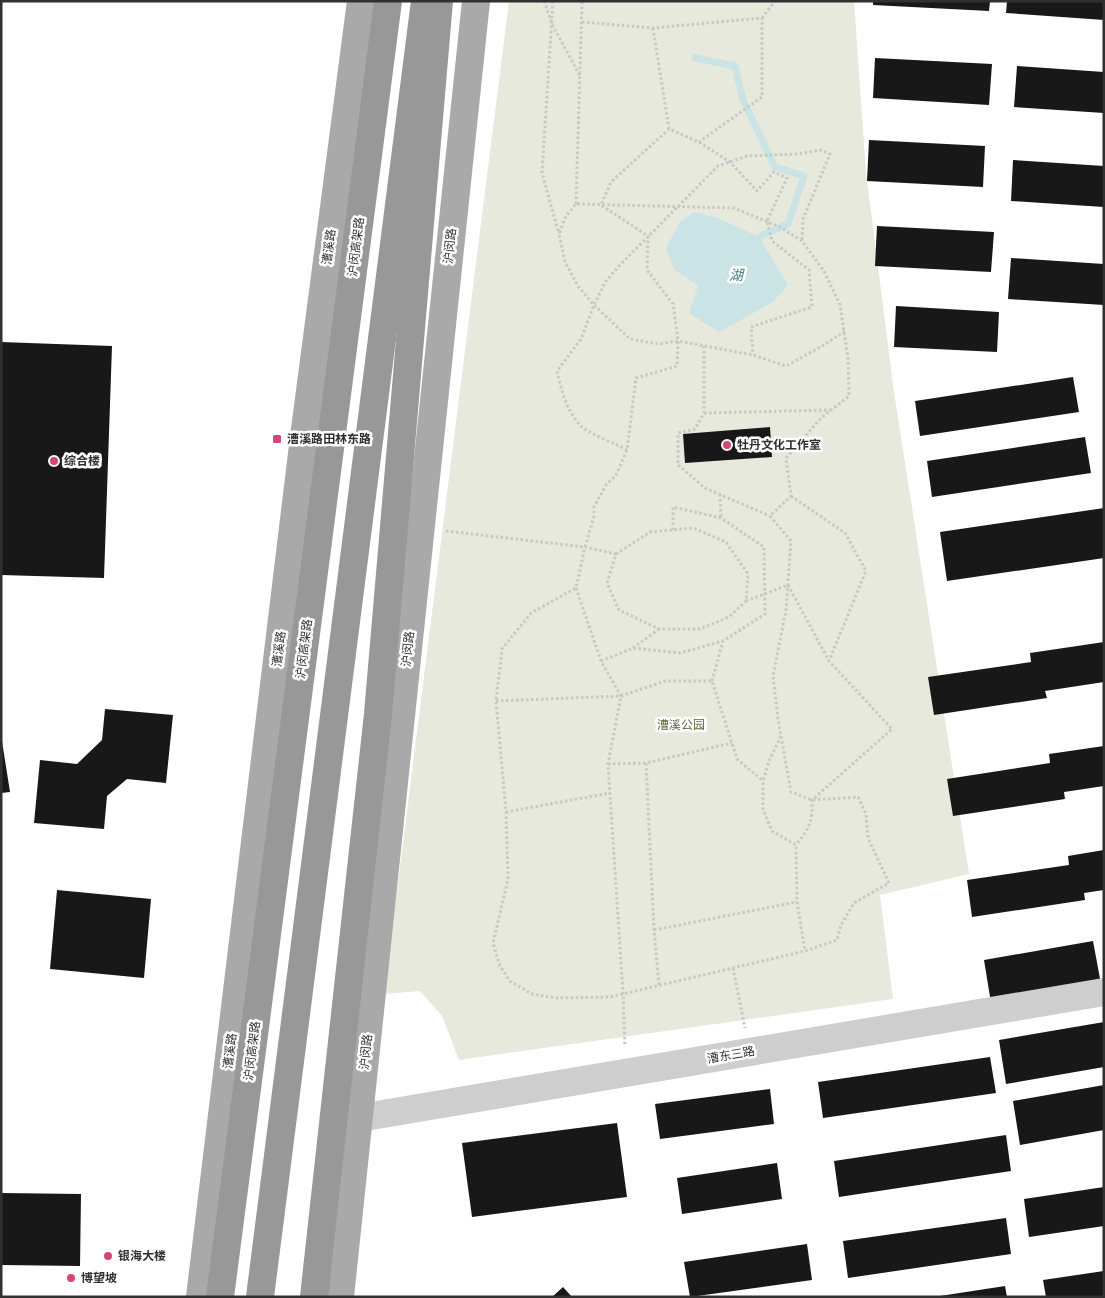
<svg xmlns="http://www.w3.org/2000/svg" width="1105" height="1298" font-family="'Noto Sans','Noto Sans SC',sans-serif">
<rect width="100%" height="100%" fill="#fff"/>
<!-- green -->
<path fill="#e7e9dd" d="M509,1h345l12,171 28,220 75,482 -89,21 13,104 -434,61 -17,-44 -22,-25 -36,3z"/>
<!-- water -->
<path fill="#cae3e5" d="M694,212l26,7 39,18 29,48 -15,17 -54,30 -30,-19 9,-27 -24,-17 -8,-21 14,-26z"/>
<g fill="none" stroke-linecap="round" stroke-linejoin="round">
<!-- stream -->
<path stroke="#cae3e5" stroke-width="7" d="M695,58l40,8 8,34 32,67 29,9 -16,48 -29,13"/>
</g>
<!-- building -->
<path fill="#181818" d="M873,1h117l-1,10 -116,-6z
M1007,1h97v19l-98,-7z
M875,58l117,6 -3,41 -116,-7z
M1017,66l87,6v41l-90,-6z
M869,140l116,6 -2,41 -116,-6z
M1013,160l91,6v41l-93,-6z
M877,226l117,6 -3,40 -116,-6z
M1011,258l93,6v41l-96,-6z
M896,306l103,6 -2,40 -103,-5z
M1,342l111,4 -8,232 -103,-3z
M1073,377l6,35 -159,24 -5,-35z
M770,427l2,30 -87,6 -2,-29z
M1085,437l6,36 -159,24 -5,-36z
M1104,508v50l-157,23 -7,-49z
M1104,642v40l-59,9 2,7 -113,17 -6,-38 103,-15 -1,-9z
M105,709l68,6 -7,68 -39,-4 -20,17 -3,33 -70,-6 6,-63 37,4 25,-24z
M1,735l9,57 -9,1z
M1104,746v40l-40,6 1,7 -112,17 -6,-37 103,-16 -1,-9z
M1104,850v40l-20,3 1,7 -113,17 -5,-37 102,-15 -1,-9z
M57,890l94,9 -7,79 -94,-9z
M1093,941l8,43 -110,19 -7,-43z
M1104,1022v45l-98,17 -7,-44z
M990,1057l6,36 -173,25 -5,-36z
M1104,1085v45l-84,15 -7,-44z
M770,1089l4,35 -114,15 -5,-35z
M617,1123l10,74 -155,20 -10,-74z
M1006,1135l5,36 -172,26 -5,-36z
M777,1163l5,36 -100,15 -5,-36z
M1104,1187v39l-75,11 -5,-38z
M1,1193l80,1 -1,72 -79,-1z
M1006,1218l5,36 -163,24 -5,-37z
M807,1244l5,36 -122,17 -6,-35z
M1104,1271v26h-58l-3,-17z
M1005,1286l2,11h-67v-1z
M563,1287l9,10h-20z"/>
<g fill="none" stroke-linecap="round" stroke-linejoin="round">
<!-- path -->
<path stroke="#c8c8c8" stroke-width="3" stroke-dasharray="2.5 2.5" stroke-linecap="butt" d="M544,1l8,23 28,52
M553,1l-11,172 17,61
M762,18l13,-17
M582,22l71,6 109,-10v79l-63,45
M653,28l16,101
M576,204l6,-203
M704,346v67l-9,16 -17,4v32l27,23 65,28
M704,413l127,-3
M627,450c-10,-6 -37,-16 -45,-23 -15,-14 -21,-38 -25,-56l24,-32 13,-34 12,-24 13,-15 99,-100 29,-10 50,-2 24,-4 9,4 -27,65 -1,22
M720,494l1,24
M791,496l54,37 21,38 -37,90 63,68 -80,71c1,22 -3,29 -16,45
M446,531l139,16 9,-31v-9l12,-22 10,-10 11,-25 9,-72 41,-12 1,-25 -5,-37 -26,-34 1,-34 -47,-31 10,-23 58,-53 30,13 31,20 27,29 17,-19 13,6 -20,43 5,20 37,29 3,37 -61,20 2,28
M616,554l34,-22 43,-4 33,14 22,32 -2,27 -17,16 -29,12h-41l-40,-19 -12,-27 9,-29 -31,-7 -9,41 -45,25 -29,36 -6,52 10,111 2,67 -15,64 7,23 10,15 22,13 24,4 54,-1 195,-46 32,-11 4,-15 13,-22 35,-20 -21,-45 -2,-24 -8,-17 -46,3 -21,-8 -13,-73 -5,-43 13,-66 5,-69 -21,-25 21,-20 -5,-38 35,-40 28,-22 -1,-38 -8,-53 -16,-34 -22,-30 -22,-14 -46,-19 -158,-4 -10,12 -7,18 6,28 13,24 16,19 36,34 29,5 19,-3 75,14 33,11 38,-21 21,-14
M576,588l25,73 20,35 -13,68 15,229 2,54
M746,601l42,-16 41,76
M633,648l26,-19
M601,661l32,-13 47,5 43,-12 42,-27 -1,-67 -43,-29 -48,-11v23
M712,681l11,-40
M496,701l125,-5 44,-15h47l25,78 26,22
M781,736l-12,25 -6,20v28l9,22 24,14 1,57 8,49
M646,763l8,167 5,55
M608,764l38,-1 86,-20
M506,812l104,-19
M654,930l143,-28
M733,968l12,60"/>
<!-- minor -->
<path stroke="#cecece" stroke-width="28" d="M359,1118l745,-126"/>
<!-- major -->
<path stroke="#a9a9a9" stroke-width="28" d="M200,1297l104,-860 57,-436
M340,1297l136,-1296"/>
<!-- highway -->
<path stroke="#989898" stroke-width="28" d="M220,1297l168,-1296
M260,1297l165,-1296"/>
<!-- highway-bridge -->
<path stroke="#989898" stroke-width="28" d="M314,1297l64,-583 61,-713"/>
</g>
<!-- markers -->
<g fill="#d4467a" stroke="#fff" stroke-width="2">
<rect x="272" y="434" width="10" height="10" rx="2.5"/>
<circle cx="727" cy="445" r="5"/>
<circle cx="54" cy="461" r="5"/>
<circle cx="108" cy="1256" r="5"/>
<circle cx="71" cy="1278" r="5"/>
</g>
<g text-anchor="middle" stroke-width="5" stroke-linejoin="round" paint-order="stroke">
<!-- street labels -->
<g font-size="12" fill="#313131" stroke="#fff">
<text transform="translate(450 246) rotate(-84)" y="4">沪闵路</text>
<text transform="translate(329 247) rotate(-83)" y="4">漕溪路</text>
<text transform="translate(356 247) rotate(-83)" y="4">沪闵高架路</text>
<text transform="translate(279 649) rotate(-83)" y="4">漕溪路</text>
<text transform="translate(304 649) rotate(-83)" y="4">沪闵高架路</text>
<text transform="translate(408 649) rotate(-84)" y="4">沪闵路</text>
<text transform="translate(230 1051) rotate(-83)" y="4">漕溪路</text>
<text transform="translate(252 1051) rotate(-83)" y="4">沪闵高架路</text>
<text transform="translate(366 1052) rotate(-84)" y="4">沪闵路</text>
<text transform="translate(731 1055) rotate(-10)" y="4">漕东三路</text>
</g>
<!-- poi labels -->
<g font-size="12" font-weight="bold" fill="#313131" stroke="#fff" text-anchor="start">
<text x="287" y="443">漕溪路田林东路</text>
<text x="737" y="449">牡丹文化工作室</text>
<text x="64" y="465">综合楼</text>
<text x="118" y="1260">银海大楼</text>
<text x="81" y="1282">博望坡</text>
</g>
<!-- park labels -->
<g font-size="12" fill="#5f6842" stroke="#fff">
<text x="681" y="729">漕溪公园</text>
</g>
<!-- water labels -->
<g font-size="14" font-style="italic" fill="#437f85" stroke="#fff">
<text x="736" y="280">湖</text>
</g>
</g>
<!-- border -->
<rect width="1105" height="1298" fill="none" stroke="#313131" stroke-width="5"/>
</svg>
